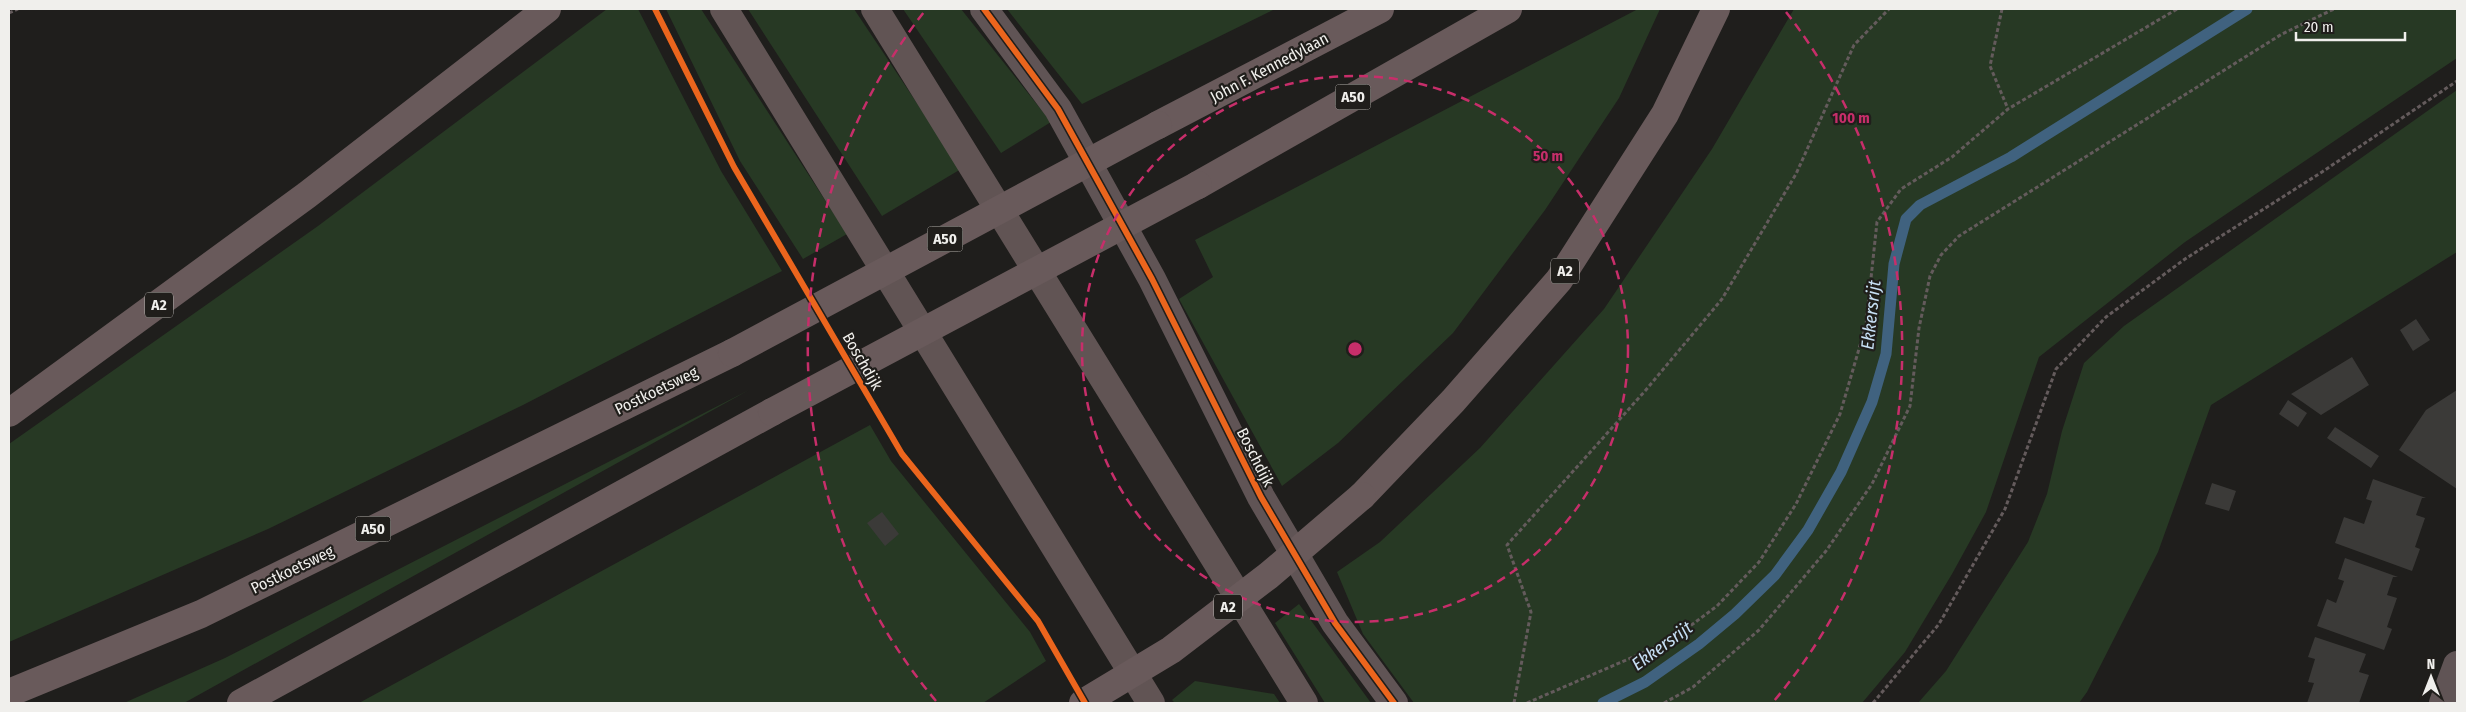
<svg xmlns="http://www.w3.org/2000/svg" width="2466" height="712" font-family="'Fira Sans Condensed',sans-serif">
<rect width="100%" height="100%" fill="#1f1e1c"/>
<!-- green -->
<path fill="#273924" d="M607,9h31l83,162 61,100 -259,134 -255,124 -259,113v-198l309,-218z
M666,9h35l146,225 -44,25 -63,-98z
M748,9h106l107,160 -79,47z
M903,9h58l90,113 -50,31z
M1007,9h268l-193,95z
M1638,9h22l-41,89 -74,112 -92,123 -115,110 -56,43 -103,-187 34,-22 -18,-37z
M1794,9h663v49l-272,184 -146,115 -53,155 -34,62 -47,78 -43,51h-448l-51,-69 -26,-62 43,-30 100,-94 124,-139 108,-160z
M2457,90v162l-246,153 -53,147 -71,140 -8,11h-161l28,-32 82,-129 19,-48 15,-63 22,-68 40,-37z
M749,390l-565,313h-60l101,-45z
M870,425l21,36 139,171 16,29 -63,42h-624z
M1299,604l72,99h-46l-50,-80z
M1195,681l79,13 6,9h-105l-3,-3z"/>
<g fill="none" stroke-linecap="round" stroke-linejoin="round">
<!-- stream -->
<path stroke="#40627f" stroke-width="11" d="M1603,703l42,-21 54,-38 36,-30 40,-39 33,-45 33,-58 31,-70 14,-48 8,-90 12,-45 14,-14 91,-48 236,-148"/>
</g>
<!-- building -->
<path fill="#3b3a38" d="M2416,319l14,21 -17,11 -13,-21z
M2352,357l17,28 -48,30 -30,-21z
M2457,390v99l-58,-39 27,-40z
M2288,400l19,13 -9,14 -19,-13z
M2335,427l44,29 -8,12 -44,-30z
M2373,479l53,19h-4l-6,17 9,3 -10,29 5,2 -8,22 -77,-28 9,-26 20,7 8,-23 -6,-2z
M2212,483l24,8 -7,20 -24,-7z
M882,512l17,22 -14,12 -18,-23z
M2345,558l53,19h-5l-6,18 10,3 -10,29 5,2 -8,21 -67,-24 10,-27 9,4 8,-22 -6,-2z
M2315,637l51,17 -7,18 10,3 -10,28h-52l7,-20 -6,-1 7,-23 -7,-2z"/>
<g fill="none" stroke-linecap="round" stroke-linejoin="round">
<!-- path -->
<path stroke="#645b5c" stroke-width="3" stroke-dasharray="4 2.5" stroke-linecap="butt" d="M2002,9l-12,57 18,43
M9,13l9,-4
M1514,703l17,-91 -24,-67 138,-154 77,-92 74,-125 58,-129 35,-36
M1527,703l143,-62 47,-35 42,-44 37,-58 44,-90 26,-89 11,-103 24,-33 51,-32 56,-48 169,-100
M1664,703l29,-16 66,-57 67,-79 46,-67 38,-78 9,-78 11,-52 11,-21 18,-19 323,-202 52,-25
M1873,703l66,-79 66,-115 51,-140 50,-52 79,-58 137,-87 135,-91"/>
<!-- minor -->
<path stroke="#605455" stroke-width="28" d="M984,9l74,100 94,170 109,218 74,126 59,80
M2443,703l14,-38"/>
<!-- primary -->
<path stroke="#615454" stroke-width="28" d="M724,9l427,694
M875,9l429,694"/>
<!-- motorway -->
<path stroke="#695a5b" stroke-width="28" d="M1158,125l222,-116
M1198,185l310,-176
M9,413l298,-218 240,-186
M1362,496l91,-95 106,-121 106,-166 51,-105
M9,693l192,-79 531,-261
M241,703l531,-291"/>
<!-- motorway-bridge -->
<path stroke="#695a5b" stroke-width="28" d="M732,353l426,-228
M772,412l426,-227
M1083,703l88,-53 97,-74 94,-80"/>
<defs>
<path id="cycleway" d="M655,9l79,158 168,287 136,167 47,82
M984,9l74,100 94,170 109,218 74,126 59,80"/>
</defs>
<!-- cycleway casing -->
<use href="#cycleway" stroke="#201e1b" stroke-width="9"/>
<!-- cycleway -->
<use href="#cycleway" stroke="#eb651d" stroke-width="6"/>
</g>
<!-- distance rings -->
<g fill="none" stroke="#c72e6a" stroke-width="2.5" stroke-dasharray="9 6">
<circle cx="1355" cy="349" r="273"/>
<path d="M936 701A547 547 0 0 1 924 12M1786 12A547 547 0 0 1 1774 701"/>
</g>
<g text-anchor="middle" stroke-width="4.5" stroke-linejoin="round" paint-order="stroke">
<!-- shield labels -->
<g fill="#201e1b" stroke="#b2b0ad" stroke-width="1">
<rect x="1335.5" y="84.5" width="35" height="25" rx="4"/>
<rect x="927.5" y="226.5" width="35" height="25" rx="4"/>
<rect x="1551" y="258.5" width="28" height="25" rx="4"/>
<rect x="145" y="292.5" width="28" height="25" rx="4"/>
<rect x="355.5" y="516.5" width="35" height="25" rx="4"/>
<rect x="1214" y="594.5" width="28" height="25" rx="4"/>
</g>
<g font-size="15" font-weight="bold" fill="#f0efec">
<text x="1353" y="102">A50</text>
<text x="945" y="244">A50</text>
<text x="1565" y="276">A2</text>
<text x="159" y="310">A2</text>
<text x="373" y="534">A50</text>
<text x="1228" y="612">A2</text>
</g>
<!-- street labels -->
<g font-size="16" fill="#f0efec" stroke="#201e1b">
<text transform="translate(1269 67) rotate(-28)" y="6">John F. Kennedylaan</text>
<text transform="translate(863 361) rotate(60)" y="6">Boschdijk</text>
<text transform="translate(656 390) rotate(-26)" y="6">Postkoetsweg</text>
<text transform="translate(1256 457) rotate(63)" y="6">Boschdijk</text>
<text transform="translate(292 569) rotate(-26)" y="6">Postkoetsweg</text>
</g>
<!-- water labels -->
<g font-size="18" font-style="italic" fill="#c8e0f5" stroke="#201e1b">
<text transform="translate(1871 315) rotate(-84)" y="6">Ekkersrijt</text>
<text transform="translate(1662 646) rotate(-36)" y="6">Ekkersrijt</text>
</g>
</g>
<circle cx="1355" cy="349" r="8" fill="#c72e6a" stroke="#201e1b" stroke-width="2.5"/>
<g font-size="15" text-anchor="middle" font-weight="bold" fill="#c72e6a" stroke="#201e1b" stroke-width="4.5" stroke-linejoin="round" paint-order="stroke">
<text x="1851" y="123">100 m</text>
<text x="1548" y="161">50 m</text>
</g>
<!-- border -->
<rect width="2466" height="712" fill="none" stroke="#f0efec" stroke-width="20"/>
<!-- north arrow -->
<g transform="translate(2431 677)" stroke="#201e1b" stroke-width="4" paint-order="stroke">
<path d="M0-4L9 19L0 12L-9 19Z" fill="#f0efec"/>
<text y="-8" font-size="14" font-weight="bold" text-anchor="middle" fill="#f0efec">N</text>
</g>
<!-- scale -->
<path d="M2296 32v8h109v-8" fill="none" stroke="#f0efec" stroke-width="2.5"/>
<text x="2304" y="32" font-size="15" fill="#f0efec" stroke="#201e1b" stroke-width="4" paint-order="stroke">20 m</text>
</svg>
